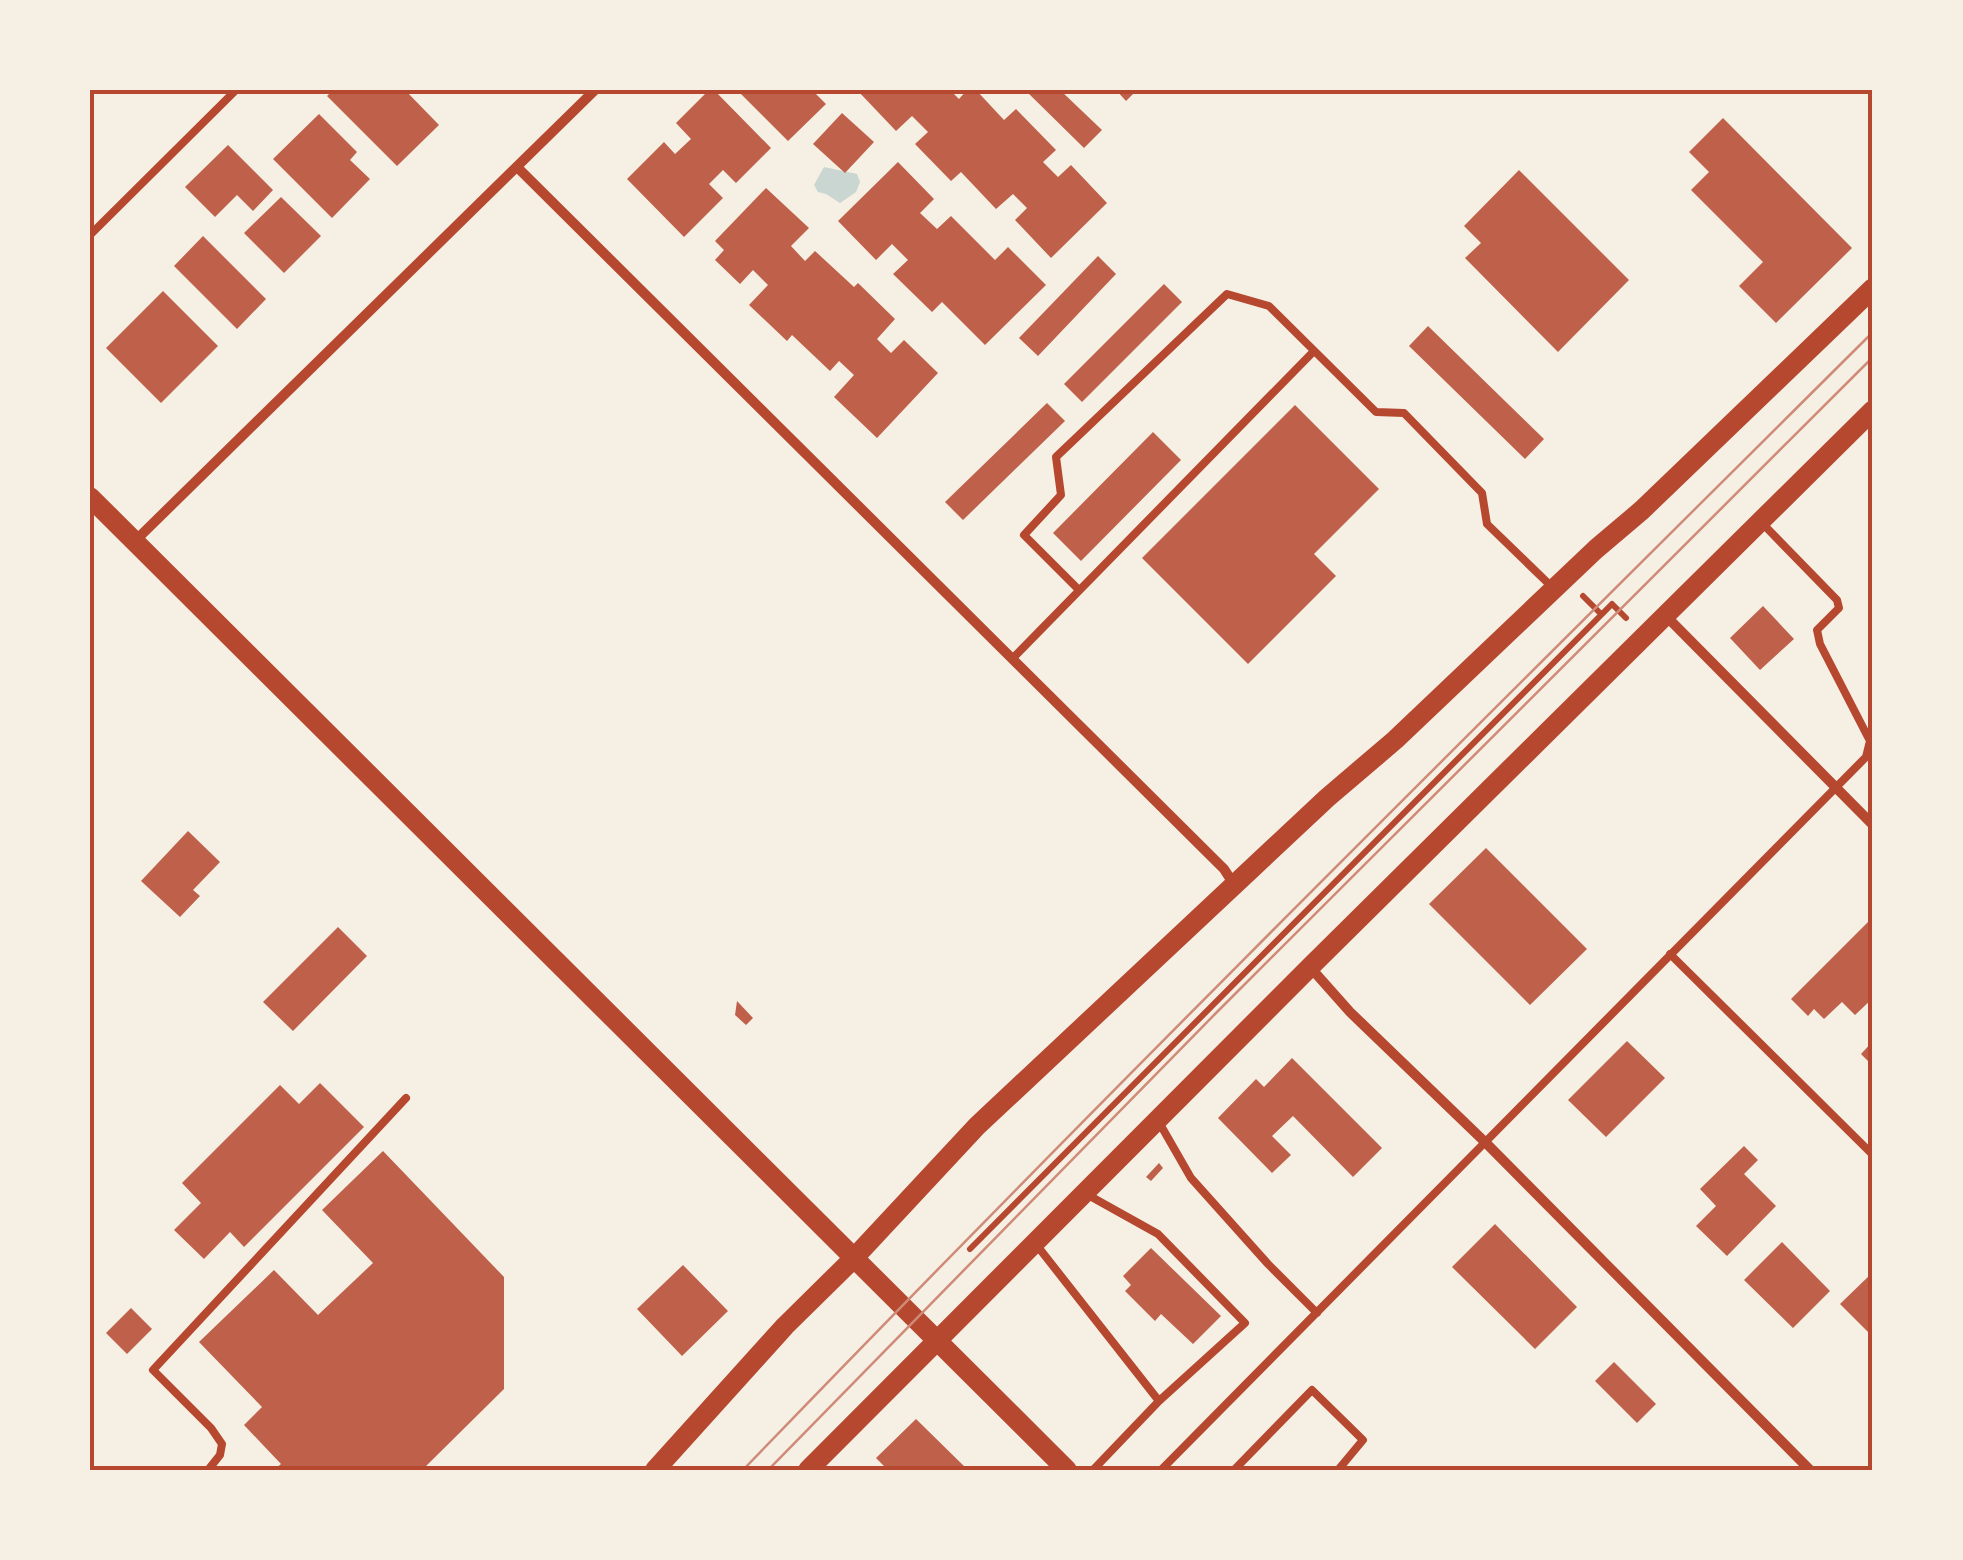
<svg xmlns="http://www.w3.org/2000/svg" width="1963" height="1560" font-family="Figtree,sans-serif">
<rect width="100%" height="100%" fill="#f6efe4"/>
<!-- water -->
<path fill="#c9d6d2" d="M824,167l33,7 3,8 -4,10 -16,11 -14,-9 -8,-2 -4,-7z"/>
<!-- building -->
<path fill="#bf614a" d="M333,90h72l34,35 -42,41 -70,-70z
M709,90h5l57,58 -35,35 -13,-13 -14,14 14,14 -39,39 -57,-58 37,-37 11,12 16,-15 -15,-16z
M737,90h75l14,14 -38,37z
M857,90h93l9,9 8,-9h9l28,30 12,-11 40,41 -13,12 15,15 13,-12 36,38 -56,55 -36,-38 12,-12 -14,-14 -17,15 -35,-37 -10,9 -36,-37 13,-12 -16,-16 -16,15z
M1025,90h35l42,40 -18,18z
M1116,90h21l-11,11z
M842,113l32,29 -29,31 -32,-29z
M319,114l38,38 -7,8 20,19 -38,39 -59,-59z
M1723,118l129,130 -76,75 -37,-37 24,-24 -72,-72 18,-18 -20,-20z
M228,145l45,45 -20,21 -16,-16 -22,22 -30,-30z
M898,162l36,37 -14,14 17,16 14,-13 44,44 13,-13 38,38 -61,60 -43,-43 -10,10 -39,-38 15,-14 -16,-16 -16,16 -38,-39z
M1519,170l110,110 -71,72 -93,-94 16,-15 -17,-17z
M766,188l43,40 -18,18 14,15 10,-10 39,36 4,-4 37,36 -18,20 14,14 13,-13 34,33 -61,65 -43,-41 20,-22 -15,-14 -9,10 -38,-36 -5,6 -38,-36 19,-20 -15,-15 -13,14 -25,-24 9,-10 -9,-9z
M281,197l40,39 -37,37 -40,-40z
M203,236l63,63 -29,30 -63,-63z
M1098,256l18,18 -78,82 -19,-18z
M1164,284l18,18 -100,100 -18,-18z
M163,291l55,55 -57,57 -55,-55z
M1428,326l116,113 -19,20 -116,-113z
M1047,403l18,18 -102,99 -18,-18z
M1295,405l84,84 -65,65 22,22 -88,88 -106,-106z
M1153,432l28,28 -100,101 -28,-28z
M1763,606l31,33 -34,31 -30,-32z
M188,831l32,31 -27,28 7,6 -20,21 -39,-36z
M1486,848l101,101 -57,56 -101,-101z
M1873,917v81l-18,17 -13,-13 -18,17 -10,-10 -6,7 -17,-17z
M338,927l29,29 -74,75 -30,-29z
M737,1001l16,17 -7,7 -11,-10z
M1627,1041l38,37 -59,59 -38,-37z
M1873,1041v25l-12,-12z
M1292,1058l90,90 -29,29 -60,-61 -21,20 19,19 -19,18 -54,-55 38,-39 8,8z
M320,1083l44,44 -120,120 -14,-15 -26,27 -30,-29 27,-27 -19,-20 98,-98 19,19z
M1744,1146l14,14 -14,14 32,32 -49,50 -31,-30 20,-20 -16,-17z
M383,1151l121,126v112l-82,81h-148l7,-6 -37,-39 18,-18 -63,-65 75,-72 44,45 55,-52 -51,-53z
M1159,1163l4,5 -12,13 -5,-4z
M1495,1224l82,83 -42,42 -83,-82z
M1782,1242l48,49 -37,37 -49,-48z
M1151,1248l70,68 -28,28 -32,-30 -6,7 -30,-30 6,-6 -8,-9z
M683,1265l45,46 -46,45 -45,-47z
M1873,1272v65l-33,-33z
M131,1308l21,21 -25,25 -21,-21z
M1614,1362l42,42 -19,19 -42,-42z
M916,1419l52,51h-80l-12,-12z"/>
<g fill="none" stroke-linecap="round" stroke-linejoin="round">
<!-- path -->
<path stroke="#b5482f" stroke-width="6" d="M1583,596l18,18
M970,1249l642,-645 14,14"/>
<!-- service -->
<path stroke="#b5482f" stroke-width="8" d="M90,235l146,-145
M1079,590l-55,-55 37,-40 -5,-38 171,-163 42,12 107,106 28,1 78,80 5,31 64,62
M1012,659l302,-308
M1670,954l203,201
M1160,1124l31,54 77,86 49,49
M1088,1195l70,39 87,89 -86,78
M1035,1243l124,158 -66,69
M208,1470l12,-15 2,-11 -11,-16 -58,-58 253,-272
M1161,1470l705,-713 4,-16 -50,-97 -3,-14 22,-22 -2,-8 -75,-77
M1234,1470l78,-80 51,50 -25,30"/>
<!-- minor -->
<path stroke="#b5482f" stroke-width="10" d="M517,167l707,702 11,17
M135,541l460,-451
M1666,616l207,209
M1310,967l40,45 136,131 324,327"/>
<!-- secondary -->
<path stroke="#b5482f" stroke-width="20" d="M90,497l977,973
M655,1470l130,-144 69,-68 123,-132 350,-328 68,-58 201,-191 46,-39 231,-222
M808,1470l502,-503 563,-557"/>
<!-- tram -->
<path stroke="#cf8b77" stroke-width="2.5" d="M743,1470c371,-385 751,-761 1130,-1138
M768,1470l448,-457 657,-656"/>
</g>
<!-- border -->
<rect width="1963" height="1560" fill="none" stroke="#f6efe4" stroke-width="185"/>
<rect x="92" y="92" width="1778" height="1376" fill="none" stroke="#b5482f" stroke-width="4"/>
</svg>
